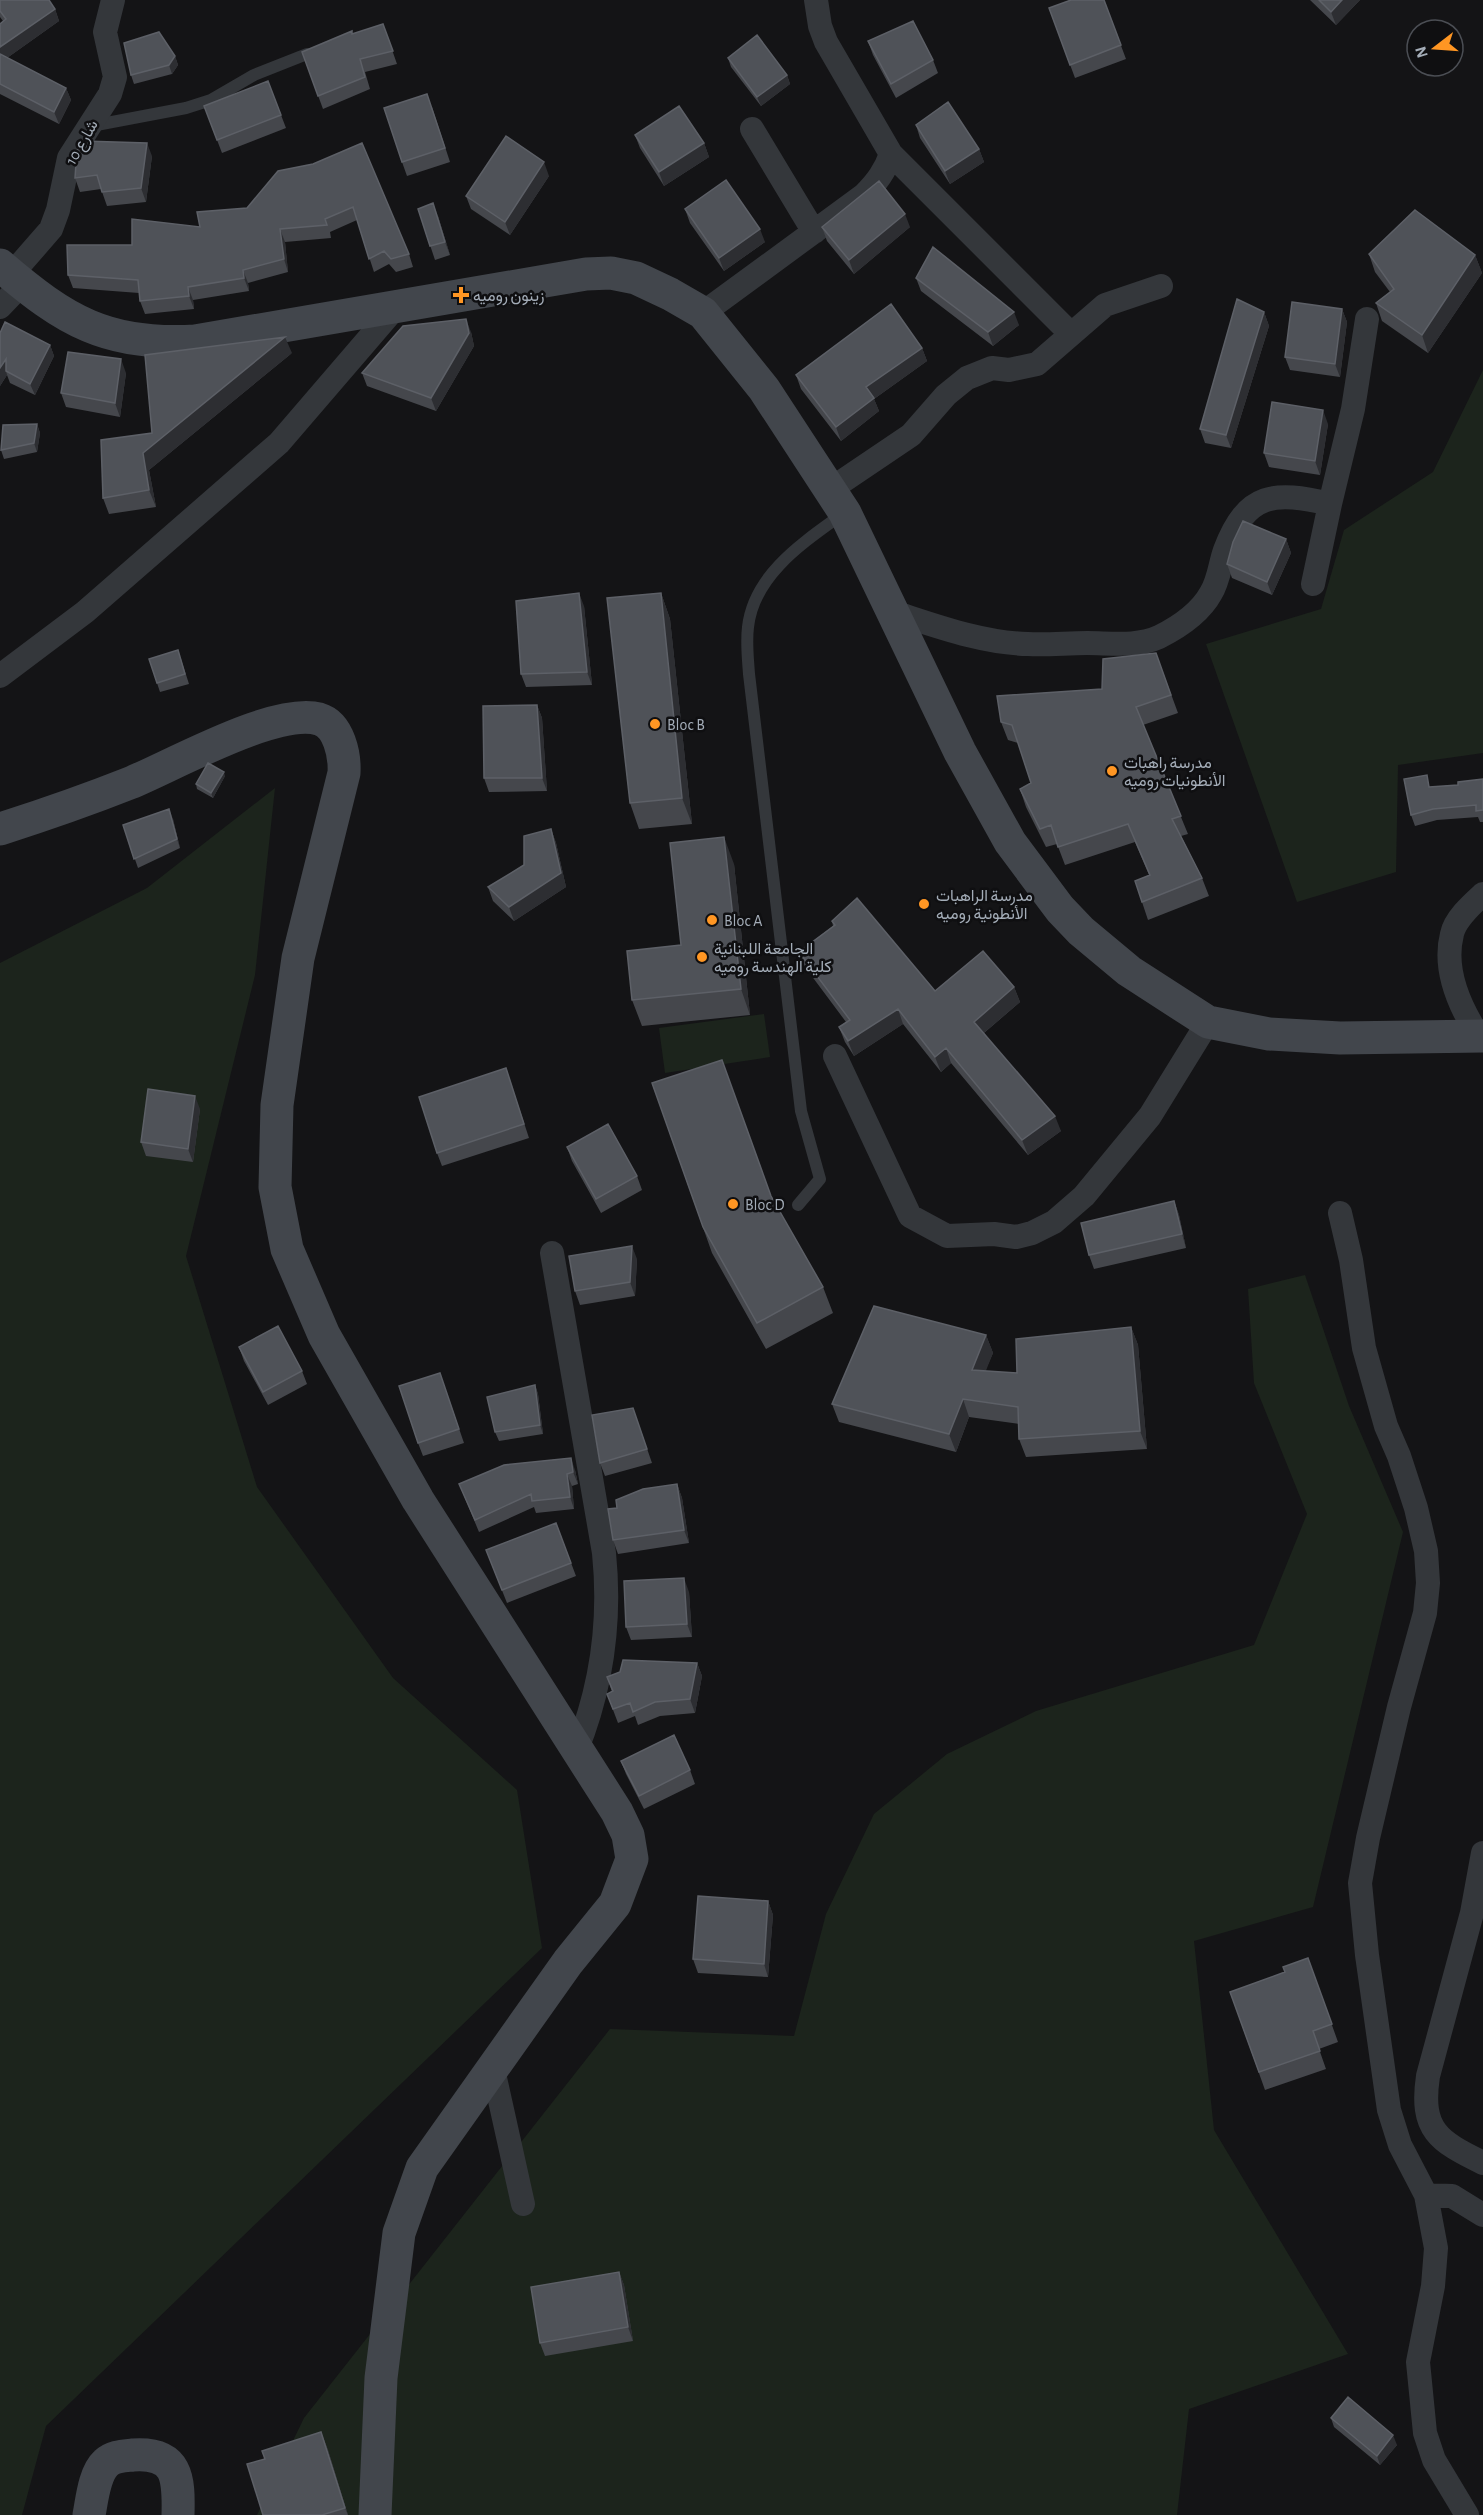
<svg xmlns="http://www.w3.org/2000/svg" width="1483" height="2515" font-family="'Alegreya Sans',Vazirmatn,sans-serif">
<rect width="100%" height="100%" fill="#141416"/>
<!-- green -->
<path fill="#1c241c" d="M1483,370v383l-85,12 -2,107 -99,30 -91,-258 115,-35 23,-79 89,-58z
M275,788l-20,187 -69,281 71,231 136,191 124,112 25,158 -496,478 -24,89h-22v-1552l147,-75z
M764,1014l6,43 -105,16 -6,-45z
M1305,1275l44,131 54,126 -90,375 -119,34 20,189 134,224 -159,55 -12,106h-920l47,-97 306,-389 184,7 32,-122 48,-100 73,-60 89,-43 218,-66 53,-131 -53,-131 -6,-94z"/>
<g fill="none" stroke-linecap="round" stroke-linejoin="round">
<!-- lane -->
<path stroke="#34373b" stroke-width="12" d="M91,126l95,-18 25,-8 43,-25 53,-21
M798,1205l22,-26 -19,-68 -52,-437c-1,-15 -3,-31 -1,-47 6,-53 56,-85 96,-114"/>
<!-- street -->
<path stroke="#34373b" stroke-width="24" d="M752,129l62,103
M891,154l180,180
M11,275l40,-46 7,-19 11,-52 41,-64 5,-17 -10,-45 8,-32
M0,307l22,-23
M703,313l161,-118c13,-13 21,-24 27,-41l-65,-112 -6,-16 -4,-26
M831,489l80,-54 35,-40 21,-17 25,-10 17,2 28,-6 68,-59 56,-19
M1313,584l17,-80
M890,611c44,14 91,32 138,33 19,1 39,-1 59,-1 24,0 50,4 72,-6 20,-10 41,-24 52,-44 8,-13 9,-29 14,-43 22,-58 49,-59 105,-46l23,-95 14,-90
M0,676l85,-64 194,-169 116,-135
M1478,1035c-18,-28 -35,-66 -26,-101 3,-15 20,-30 31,-40
M835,1056l75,160 37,20 47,-2 22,3 16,-4 22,-11 30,-26 66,-80 58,-94
M1340,1213l11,47 13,88 22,78 13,30 17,52 10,43 2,32 -3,30 -26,94 -31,131 -8,45 7,72 22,155 11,35 26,50 10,53 -3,38 -15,76 7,71 9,27 33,55
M552,1253l52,300c7,69 -2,134 -28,198
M1483,1853l-11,60 -44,163c-8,54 10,65 55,87
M493,2069l30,135
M1426,2195l26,1 31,19"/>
<!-- secondary -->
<path stroke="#42464c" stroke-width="33" d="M0,265c65,56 107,81 195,76l391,-67 25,-1 25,5 34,16 33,19 61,76 81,124 115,239 50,90 50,67 21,22 48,40 79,51 61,12 71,4 143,-2
M0,829c44,-14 87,-29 130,-46 42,-17 145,-76 189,-64 20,6 26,36 25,54l-46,185 -21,147 -2,82 12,62 37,86 94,165 199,312 11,23 4,24 -17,45 -47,58 -146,206 -23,65 -18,145 -6,137
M89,2515c3,-15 5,-41 17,-52 7,-7 18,-7 27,-8 45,-3 46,23 45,60"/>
</g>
<!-- wall -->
<path fill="#45474c" d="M0,0l55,9 4,12 -52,37 59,30 5,12 -12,24 -59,-30v-70l3,-3 -3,-4z
M1104,0l22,59 -51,19 -26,-70z
M1310,0h50l-24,25z
M383,24l14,40 -32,8 5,17 -47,20 -21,-57z
M868,41l65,19 5,13 -42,25 -23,-43z
M175,56l3,9 -6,9 -38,10 -3,-9z
M728,58l59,17 3,9 -29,22 -30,-39z
M268,81l18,47 -64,25 -18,-47z
M432,107l18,55 -43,14 -5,-14z
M916,125l63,24 5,13 -34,22 -30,-46z
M635,135l69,8 5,14 -45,29 -24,-38z
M152,156l-6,46 -39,4 -6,-17 -21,3 -5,-14z
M313,164l96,90 4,13 -17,5 -7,-8 -15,8 -17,-52 -27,12 1,6 -46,4 3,30 -40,11 1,8 -56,9 1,9 -49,5 -5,-13 -1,-8 -66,-5 -5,-13 64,-30 68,-18 47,-19z
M549,176l-39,59 -39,-26 -5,-13z
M418,209l20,7 12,39 -15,5z
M685,209l80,33 -41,29 -34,-48z
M822,227h88l-56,47 -27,-33z
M1369,254l106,1 7,18 -54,80 -46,-32 -6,-18 14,-11 -15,-20z
M916,278l103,47 -26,21 -72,-55z
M1342,309l5,13 -7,55 -50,-7 -5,-13z
M1264,312l5,14 -38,122 -26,-5 -5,-14z
M471,332l3,14 -38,65 -69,-25 -5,-13z
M0,333l50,12 4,11 -19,39 -25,-12 -3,-8 -7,11z
M922,348l5,13 -53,38 5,12 -38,30 -40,-52 -5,-14z
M292,353l-143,117 7,37 -47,7 -6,-16 49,-65z
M126,373l-6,44 -54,-10 -5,-14z
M37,424l3,9 -3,19 -33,7 -3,-9z
M1328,424l-8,51 -51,-8 -5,-14z
M1286,539l5,14 -19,42 -40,-17 -5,-14z
M661,593l9,26 22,205 -53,5 -9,-26z
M584,606l8,79 -66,2 -5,-13z
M1156,653l22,60 -35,12 45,109 -7,2 21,42 7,18 -61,24 -6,-18 7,-27 -14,-33 -70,23 -8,-21 -11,3 -20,-40 -6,-18 11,-6 -13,-40 -10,-3 -7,-18 101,-33z
M181,659l8,25 -29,8 -3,-9z
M537,705l5,13 5,73 -58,1 -5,-14z
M225,776l-12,22 -16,-9 -1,-5z
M1483,779v43h-3l-2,-5 -41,3 -22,6 -4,-11 20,-28 27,-2z
M173,819l7,29 -42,20 -15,-43z
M551,829l5,14 10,44 -52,34 -21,-20 -5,-14 36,-22z
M734,864l16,151 -108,11 -10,-26 49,-55z
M832,921l103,70 79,-4 6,15 -36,31 77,98 -33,24 -77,-92 -10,9 -38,-48 -49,32 -9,-14 -6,-15 7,-5 -41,-55 -6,-15 34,-26z
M506,1068l23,70 -87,28 -5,-13z
M652,1083l119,113 52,91 10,26 -67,36 -54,-96z
M200,1109l-7,53 -47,-6 -5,-14z
M567,1147l70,29 5,14 -41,23 -29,-52z
M1174,1201l5,14 7,33 -92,21 -5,-14z
M637,1259l-2,37 -55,9 -5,-14z
M1131,1327l7,18 9,104 -121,8 -7,-18v-15l-50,-7 -13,35 -117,-30 -7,-18 154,-69 7,18 -8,18 32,2z
M239,1347l63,24 5,13 -39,21 -24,-44z
M440,1373l24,70 -41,13 -5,-13z
M535,1385l3,9 5,40 -44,7 -4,-9z
M633,1408l19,55 -47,13 -5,-13z
M575,1470l3,14 -6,2 2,23 -38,4 -2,-6 -55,25 -20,-48z
M677,1484l5,14 7,45 -71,11 -5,-14 4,-32z
M556,1523l20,53 -69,27 -21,-53z
M689,1592l3,45 -61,3 -5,-13z
M697,1663l5,13 -7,37 -35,3 -22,9 -3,-9 -17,7 -11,-29 5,-2 -5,-15z
M621,1761l69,9 5,14 -51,25 -18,-35z
M768,1901l5,14 -5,62 -70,-4 -5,-14z
M1308,1958l30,84 -19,7 7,20 -61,21 -35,-98 55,-20z
M619,2272l5,13 9,56 -88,15 -5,-13z
M1331,2418l66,27 -17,20 -46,-38z
M321,2432l7,18 20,65h-85l2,-56z"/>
<!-- shaded-wall -->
<path fill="#2d2e32" d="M1342,0h18l-24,25 -5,-13z
M55,9l4,12 -59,42v-16z
M175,56l3,9 -6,9 -3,-9z
M787,75l3,9 -29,22 -4,-9z
M66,88l5,12 -12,24 -5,-12z
M147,143l5,13 -6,46 -5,-14z
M704,143l5,14 -45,29 -5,-14z
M979,149l5,13 -34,22 -5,-13z
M544,162l5,14 -39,59 -5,-13z
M433,203l5,13 12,39 -5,-13z
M905,214l5,13 -56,47 -5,-14z
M280,229l5,13 3,30 -4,-13z
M760,229l5,13 -41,29 -5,-13z
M1475,255l7,18 -54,80 -6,-18z
M243,270l5,13 1,8 -5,-13z
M188,287l5,13 1,9 -5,-13z
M1342,309l5,13 -7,55 -5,-13z
M1014,312l5,13 -26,21 -5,-14z
M1264,312l5,14 -38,122 -5,-13z
M466,319l5,13 3,14 -38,65 -5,-13z
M285,337l7,16 -143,117 7,37 -7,-17 -6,-37z
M50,345l4,11 -19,39 -5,-11z
M922,348l5,13 -53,38 5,12 -38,30 -5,-14 30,-40z
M6,359v12l1,4 -7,11v-18z
M121,359l5,14 -6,44 -5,-14z
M1323,410l5,14 -8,51 -5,-14z
M37,424l3,9 -3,19 -3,-9z
M1286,539l5,14 -19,42 -5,-13z
M579,593l5,13 8,79 -5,-13z
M661,593l9,26 22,205 -10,-26z
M537,705l5,13 5,73 -5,-13z
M224,772l1,4 -12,22 -2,-5z
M169,809l4,10 7,29 -3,-9z
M551,829l5,14 10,44 -52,34 -5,-14z
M724,837l10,27 16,151 -9,-26z
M1014,987l6,15 -41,35 -5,-15z
M898,1009l5,15 -49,32 -6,-15z
M946,1048l5,15 -10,9 -6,-15z
M195,1096l5,13 -7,53 -5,-13z
M1055,1116l6,15 -33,24 -6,-15z
M1174,1201l5,14 7,33 -4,-14z
M632,1246l5,13 -2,37 -5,-14z
M1131,1327l7,18 9,104 -7,-18z
M986,1335l7,18 -14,35 -7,-18z
M535,1385l3,9 5,40 -3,-9z
M963,1399l6,18 -13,35 -7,-18z
M571,1458l4,12 3,14 -5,-12z
M567,1474l5,12 2,23 -4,-12z
M677,1484l5,14 7,45 -5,-13z
M684,1578l5,14 3,45 -5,-13z
M697,1663l5,13 -7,37 -5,-14z
M768,1901l5,14 -5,62 -4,-13z
M619,2272l5,13 9,56 -5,-14z
M321,2432l7,18 20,65 -3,-7z
M1393,2435l4,10 -17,20 -3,-9z"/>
<!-- building -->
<path fill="#4f5258" stroke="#5d6067" stroke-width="1.5" d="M0,0h49l6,9 -55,38v-23l6,-5 -6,-8z
M1071,0h33l17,45 -51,20 -21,-57z
M1319,0h23l-11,12z
M913,21l20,39 -42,24 -23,-43z
M383,24l10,27 -33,8 5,18 -47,19 -16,-44 50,-21v3z
M159,32l16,24 -6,9 -38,10 -7,-32z
M757,35l30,40 -30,22 -29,-39z
M0,54l66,34 -12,24 -54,-28z
M268,81l13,34 -64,25 -13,-34z
M427,94l18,54 -43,14 -18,-54z
M948,102l31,47 -34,22 -29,-46z
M679,106l25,37 -45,29 -24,-37z
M506,136l38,26 -39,60 -39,-26z
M83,141l64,2 -6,45 -39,4 -5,-17 -22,3 2,-28z
M362,143l47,111 -18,5 -7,-8 -15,8 -16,-52 -28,12 2,6 -47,4 4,30 -41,11 1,8 -56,9 1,9 -49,5 -2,-21 -70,-5 -1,-30h65v-26l68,8 -3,-15 50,-4 31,-37 35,-7z
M726,180l34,49 -41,29 -34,-49z
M879,181l26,33 -56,46 -27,-33z
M433,203l12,39 -15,4 -12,-37z
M1415,210l60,45 -53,80 -46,-32 18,-14 -25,-35z
M933,247l81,65 -26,20 -72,-54z
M1237,299l27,13 -38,123 -26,-6z
M1292,302l50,7 -7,55 -50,-7z
M891,304l31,44 -56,39 8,11 -38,29 -40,-52z
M466,319l3,14 -38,65 -69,-25 41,-47z
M5,322l45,23 -20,39 -24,-13v-12l-6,9v-35z
M285,337l-142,116 6,37 -46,8 -2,-58 51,-7 -7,-78z
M68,352l53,7 -6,44 -54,-10z
M1272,402l51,8 -8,51 -51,-8z
M37,424l-3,19 -33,7 2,-25z
M1243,521l43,18 -19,43 -40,-18 6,-22z
M579,593l8,79 -66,2 -5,-73z
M661,593l21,205 -52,5 -23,-205z
M178,650l7,24 -28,9 -8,-24z
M1156,653l15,42 -35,12 45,109 -9,3 30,59 -60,24 -7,-21 15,-6 -22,-51 -70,23 -7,-22 -11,4 -20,-40 11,-6 -19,-58 -11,-3 -4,-26 105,-7 1,-30z
M537,705l5,73h-58l-1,-72z
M208,763l16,9 -13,21 -15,-9z
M1427,775l2,12 29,-2v-3l25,-3v31l-7,1v-6l-43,4 -22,6 -7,-36z
M169,809l8,30 -43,20 -11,-34z
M551,829l10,44 -52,34 -21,-20 36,-22v-29z
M724,837l17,152 -109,11 -5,-49 54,-6 -11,-102z
M857,898l78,93 48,-40 31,36 -40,35 81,94 -33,24 -76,-92 -11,9 -37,-48 -50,32 -9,-14 11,-7 -51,-68 36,-27 -3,-4z
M722,1060l49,136 52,91 -66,36 -54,-96 -51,-144z
M506,1068l18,56 -87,29 -18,-56z
M148,1089l47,7 -7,53 -47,-7z
M608,1124l29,52 -41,23 -29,-52z
M1174,1201l8,33 -93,21 -8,-32z
M632,1246l-2,36 -55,9 -6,-35z
M874,1306l112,29 -14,35 45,3 -1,-34 115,-12 9,104 -121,8 -1,-32 -55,-8 -14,35 -117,-30z
M278,1326l24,45 -39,21 -24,-45z
M440,1373l19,56 -41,14 -19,-57z
M535,1385l5,40 -45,7 -8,-35z
M633,1408l14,41 -47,14 -8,-48z
M571,1458l2,14 -6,2 3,23 -38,4 -1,-7 -56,26 -16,-36 45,-19z
M677,1484l7,46 -71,10 -5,-31 9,-1 -1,-8 27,-11z
M556,1523l15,40 -69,27 -16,-40z
M684,1578l3,46 -61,3 -2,-46z
M623,1660l74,3 -7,36 -35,3 -22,10 -3,-9 -17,6 -6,-15 6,-3 -6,-14 13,-5z
M674,1735l16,35 -51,26 -18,-35z
M698,1896l70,5 -4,63 -71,-5z
M1308,1958l24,66 -19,7 7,20 -61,21 -29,-80 55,-20 -2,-5z
M619,2272l9,55 -88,16 -9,-56z
M1348,2397l45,38 -16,21 -46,-38z
M321,2432l24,76 -23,7h-59l-16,-51 18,-5 -3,-8z"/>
<!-- markers -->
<g fill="#ff9623" stroke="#0f0f11" stroke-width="2">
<path d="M458 286h6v6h6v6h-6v6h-6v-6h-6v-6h6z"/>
<circle cx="655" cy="724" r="6"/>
<circle cx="1112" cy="771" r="6"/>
<circle cx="924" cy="904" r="6"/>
<circle cx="712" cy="920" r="6"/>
<circle cx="702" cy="957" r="6"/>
<circle cx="733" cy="1204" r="6"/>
</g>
<g text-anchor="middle" stroke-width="5" stroke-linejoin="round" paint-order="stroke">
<!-- street labels -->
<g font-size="16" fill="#a4adb8" stroke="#0f0f11">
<text transform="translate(81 142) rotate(-60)" y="6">شارع 10</text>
</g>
<!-- poi labels -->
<g font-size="16" fill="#a4adb8" stroke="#0f0f11" text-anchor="start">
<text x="473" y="301">زينون روميه</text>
<text x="667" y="730">Bloc B</text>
<text x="1124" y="768">مدرسة راهبات<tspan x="1124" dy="18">الأنطونيات روميه</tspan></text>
<text x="936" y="901">مدرسة الراهبات<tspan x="936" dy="18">الأنطونية روميه</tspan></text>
<text x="724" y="926">Bloc A</text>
<text x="714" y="954">الجامعة اللبنانية<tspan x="714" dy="18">كلية الهندسة روميه</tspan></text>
<text x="745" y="1210">Bloc D</text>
</g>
</g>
<!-- north arrow -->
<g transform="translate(1435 48) rotate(253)"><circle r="28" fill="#0f0f11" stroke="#4b4e54" stroke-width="1.5"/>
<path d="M0-4.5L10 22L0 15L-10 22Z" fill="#ff9623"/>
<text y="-9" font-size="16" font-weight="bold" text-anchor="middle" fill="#a4adb8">N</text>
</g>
</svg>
